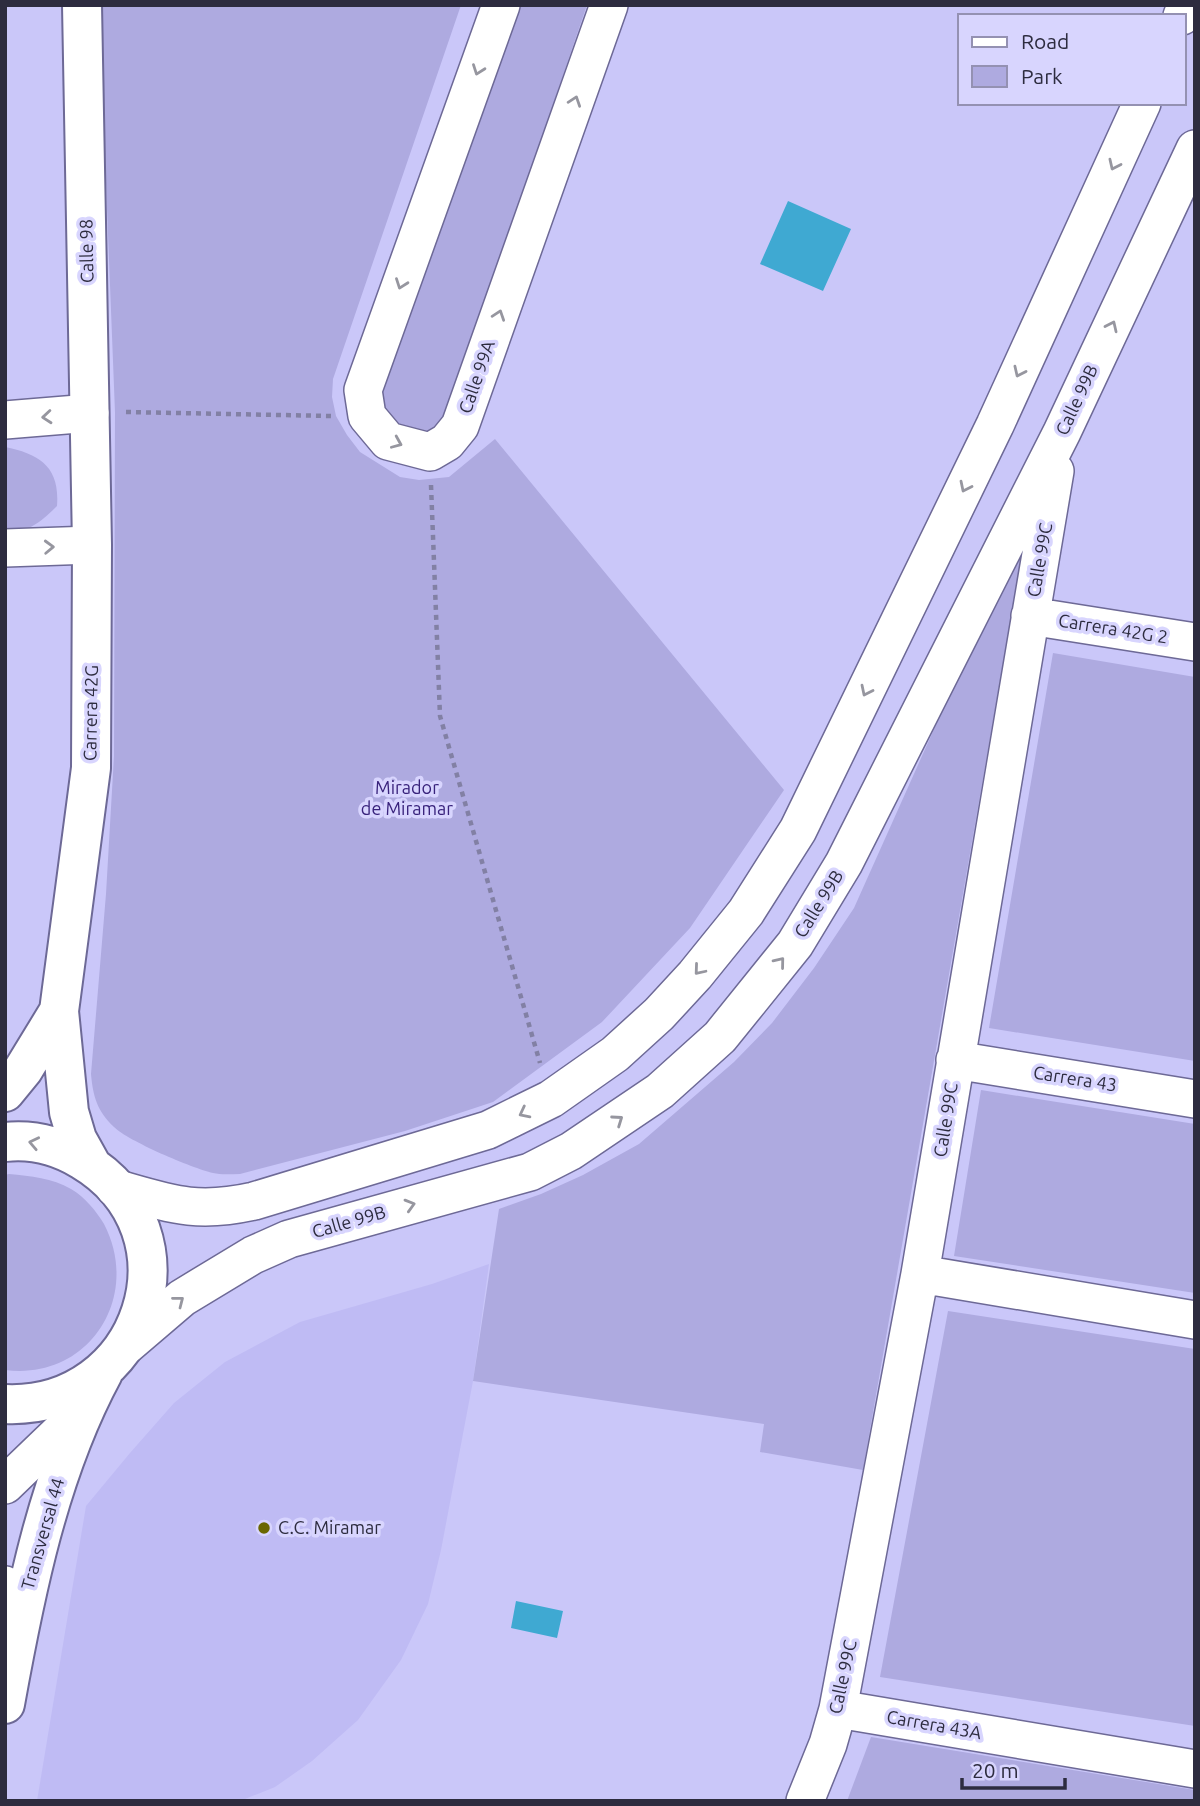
<svg xmlns="http://www.w3.org/2000/svg" width="1200" height="1806" font-family="Ubuntu,sans-serif">
<rect width="100%" height="100%" fill="#cac7f9"/>
<!-- built -->
<path fill="#bfbbf4" d="M489,1264l-16,117 -32,169 -13,54 -27,56 -43,60 -46,41 -37,26 -35,14h-203l49,-295 44,-53 44,-50 51,-41 75,-40 132,-38z"/>
<!-- green -->
<path fill="#aeaae0" d="M99,5h362l-128,374 -1,18 4,19 11,19 13,17 40,25 19,3 30,-3 46,-38 289,351 -94,138 -88,94 -109,80 -88,29 -165,43c-9,0 -19,1 -27,-1 -21,-5 -85,-32 -99,-46 -17,-16 -21,-31 -23,-53l15,-180 8,-138 1,-344z
M518,5h69l-142,416 -19,15h-15l-28,-18 -3,-28z
M5,447c35,7 55,20 52,59 -16,16 -28,26 -52,28z
M1028,519l-165,951 -103,-18 4,-28 -291,-43 26,-172 42,-15 42,-19 56,-31 95,-82 38,-39 42,-55 40,-60z
M1053,653l142,24v384l-206,-33z
M981,1090l214,34v169l-241,-37z
M9,1174c22,2 43,4 62,15 14,8 25,22 33,35 38,73 -15,157 -99,146v-195z
M948,1311l247,38v377l-315,-49z
M871,1737l324,53v11h-348z"/>
<!-- water -->
<path fill="#3fa9d2" d="M788,201l63,28 -28,62 -63,-27z
M516,1601l47,10 -6,27 -46,-10z"/>
<g fill="none" stroke-linecap="round" stroke-linejoin="round">
<defs>
<path id="street" d="M501,5l-138,385 4,26 21,25 42,11 17,-10 13,-16 149,-421
M1182,16l5,-11
M5,420l85,-7
M5,548l87,-3
M1030,616l165,26
M955,1060l240,39
M115,1188c56,16 81,26 139,13l234,-71 63,-31 64,-45 44,-40 36,-39 51,-63 52,-82 197,-405 147,-322
M920,1274l275,46
M127,1345l55,-47 71,-43 36,-16 241,-67 41,-21 89,-60 60,-54 75,-93 49,-81 218,-431 133,-283
M5,1485l78,-75
M5,1585l18,22
M838,1709l357,60
M805,1801l23,-57 10,-35 82,-435 135,-803"/>
<path id="secondary" d="M82,5l10,540 -1,223 -32,243 10,101 8,27 15,27
M5,1092l18,-22 36,-59
M5,1142c27,-3 54,4 77,18 121,72 62,250 -77,244
M5,1704c20,-111 44,-231 98,-331"/>
</defs>
<!-- street casing -->
<use href="#street" stroke="#6d6996" stroke-width="40"/>
<!-- secondary casing -->
<use href="#secondary" stroke="#6d6996" stroke-width="42"/>
<!-- path -->
<path stroke="#8280a4" stroke-width="4.5" stroke-dasharray="5 5" stroke-linecap="butt" d="M126,412l205,4
M431,485l9,231 100,347"/>
<!-- street -->
<use href="#street" stroke="#fff" stroke-width="37"/>
<!-- secondary -->
<use href="#secondary" stroke="#fff" stroke-width="38"/>
</g>
<!-- one-way arrows -->
<defs><path id="oneway-chevron" d="M-2-3.5L2.5 0L-2 3.5" fill="none" stroke-width="1.6" stroke-linecap="round" stroke-linejoin="round" transform="scale(1.75)"/></defs>
<g stroke="#96969f">
<use href="#oneway-chevron" transform="translate(478 70) rotate(110)"/>
<use href="#oneway-chevron" transform="translate(575 101) rotate(-71)"/>
<use href="#oneway-chevron" transform="translate(1114 165) rotate(115)"/>
<use href="#oneway-chevron" transform="translate(401 284) rotate(110)"/>
<use href="#oneway-chevron" transform="translate(499 315) rotate(-71)"/>
<use href="#oneway-chevron" transform="translate(1112 326) rotate(-65)"/>
<use href="#oneway-chevron" transform="translate(1019 372) rotate(115)"/>
<use href="#oneway-chevron" transform="translate(47 417) rotate(175)"/>
<use href="#oneway-chevron" transform="translate(397 443) rotate(23)"/>
<use href="#oneway-chevron" transform="translate(965 487) rotate(116)"/>
<use href="#oneway-chevron" transform="translate(49 547) rotate(-2)"/>
<use href="#oneway-chevron" transform="translate(866 691) rotate(116)"/>
<use href="#oneway-chevron" transform="translate(780 962) rotate(-51)"/>
<use href="#oneway-chevron" transform="translate(699 970) rotate(130)"/>
<use href="#oneway-chevron" transform="translate(524 1113) rotate(153)"/>
<use href="#oneway-chevron" transform="translate(618 1120) rotate(-35)"/>
<use href="#oneway-chevron" transform="translate(34 1143) rotate(-168)"/>
<use href="#oneway-chevron" transform="translate(410 1205) rotate(-16)"/>
<use href="#oneway-chevron" transform="translate(179 1301) rotate(-38)"/>
</g>
<!-- markers -->
<circle fill="#6a6700" stroke="#d8d5fe" stroke-width="2.5" cx="264" cy="1528" r="7"/>
<g text-anchor="middle" stroke-width="7" stroke-linejoin="round" paint-order="stroke">
<!-- street labels -->
<g font-size="18" fill="#2d2c3f" stroke="#d8d5fe">
<text transform="translate(87 251) rotate(-91)" y="6">Calle 98</text>
<text transform="translate(477 377) rotate(-71)" y="6">Calle 99A</text>
<text transform="translate(1077 400) rotate(-65)" y="6">Calle 99B</text>
<text transform="translate(1040 560) rotate(-80)" y="6">Calle 99C</text>
<text transform="translate(1113 629) rotate(9)" y="6">Carrera 42G 2</text>
<text transform="translate(91 713) rotate(-89)" y="6">Carrera 42G</text>
<text transform="translate(819 904) rotate(-58)" y="6">Calle 99B</text>
<text transform="translate(1075 1079) rotate(9)" y="6">Carrera 43</text>
<text transform="translate(946 1120) rotate(-81)" y="6">Calle 99C</text>
<text transform="translate(349 1222) rotate(-16)" y="6">Calle 99B</text>
<text transform="translate(43 1534) rotate(-74)" y="6">Transversal 44</text>
<text transform="translate(843 1677) rotate(-78)" y="6">Calle 99C</text>
<text transform="translate(934 1725) rotate(10)" y="6">Carrera 43A</text>
</g>
<!-- park labels -->
<g font-size="18" fill="#39237c" stroke="#d8d5fe">
<text x="407" y="794">Mirador<tspan x="407" dy="21">de Miramar</tspan></text>
</g>
<!-- poi labels -->
<g font-size="18" fill="#2d2c3f" stroke="#d8d5fe" text-anchor="start">
<text x="278" y="1534">C.C. Miramar</text>
</g>
</g>
<!-- border -->
<rect width="1200" height="1806" fill="none" stroke="#2d2c3f" stroke-width="14"/>
<!-- legend -->
<rect x="958" y="14" width="228" height="91" fill="#d8d5fe" stroke="#9491b2" stroke-width="2"/>
<rect x="972" y="37" width="35" height="10" fill="#ffffff" stroke="#9491b2" stroke-width="2"/>
<text x="1021" y="49" font-size="21" fill="#2d2c3f">Road</text>
<rect x="972" y="66" width="35" height="21" fill="#aeaae0" stroke="#9491b2" stroke-width="2"/>
<text x="1021" y="84" font-size="21" fill="#2d2c3f">Park</text>
<!-- scale -->
<path d="M962 1778v10h103v-10" fill="none" stroke="#2d2c3f" stroke-width="3.5"/>
<text x="972" y="1778" font-size="21" fill="#2d2c3f" stroke="#d8d5fe" stroke-width="5" paint-order="stroke">20 m</text>
</svg>
